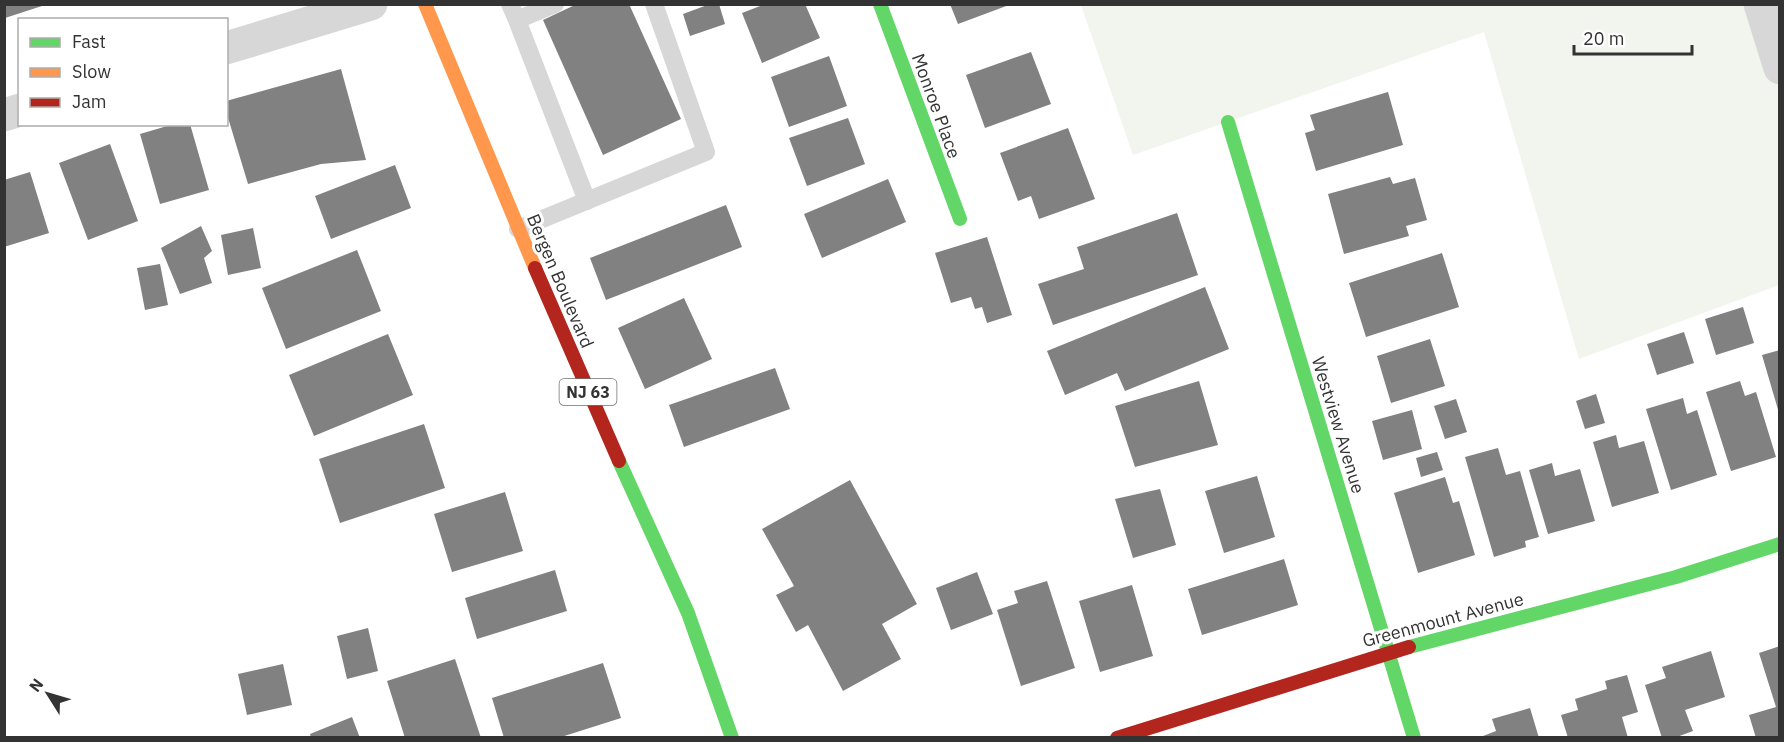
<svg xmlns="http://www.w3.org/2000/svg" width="1784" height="742" font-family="'IBM Plex Sans',sans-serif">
<rect width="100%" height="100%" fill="#fff"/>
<!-- green -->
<path fill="#f1f5ed" d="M1081,5h679l19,63v217l-200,74 -95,-327 -351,123z"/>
<!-- building -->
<path fill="#818181" d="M4,4h41v1l-40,13z
M577,4h52l52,115 -78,36 -60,-135z
M710,4h9l6,20 -35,12 -7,-22z
M765,4h40l15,34 -58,25 -20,-50z
M950,4h59v1l-51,19z
M1031,52l20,52 -66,24 -19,-53z
M829,56l18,50 -58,21 -18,-50z
M341,69l25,91 -45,4 -73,20 -22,-73v-10z
M1388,92l15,53 -87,26 -11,-38 10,-3 -5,-15z
M848,118l17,46 -58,22 -18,-48z
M174,124h16l19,66 -49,14 -20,-70z
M1068,128l27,71 -56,20 -8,-23 -13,5 -18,-48z
M110,144l28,77 -50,19 -29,-77z
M395,165l16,43 -80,31 -16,-43z
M30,172l19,61 -45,14v-67z
M1390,177l3,7 22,-6 12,42 -21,6 3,10 -65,18 -16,-60z
M888,179l18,43 -84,36 -18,-44z
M726,205l16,42 -136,53 -16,-42z
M1177,213l21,62 -145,50 -15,-41 46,-15 -7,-22z
M201,226l11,25 -8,7 8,25 -32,11 -19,-46z
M253,228l8,40 -33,7 -7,-40z
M987,237l25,78 -25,8 -5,-16 -7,2 -4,-12 -20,6 -16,-50z
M357,250l24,61 -95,38 -24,-61z
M1442,253l17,54 -93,30 -17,-54z
M160,264l8,41 -23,5 -8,-42z
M1205,287l24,62 -104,42 -8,-18 -52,22 -18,-44z
M684,298l28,61 -67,30 -27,-61z
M1743,307l11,36 -38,12 -11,-36z
M1684,332l10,31 -37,12 -10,-31z
M388,334l25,61 -99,41 -25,-61z
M1430,339l15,47 -54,17 -14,-47z
M1780,350v63h-1l-17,-58z
M775,368l15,41 -106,38 -15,-42z
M1199,381l19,64 -83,22 -20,-61z
M1740,381l5,15 11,-4 20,65 -45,14 -25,-79z
M1596,394l9,29 -20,6 -9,-28z
M1683,398l4,16 10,-4 20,65 -46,15 -25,-81z
M1456,399l11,33 -22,7 -11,-33z
M1412,410l10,39 -39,11 -11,-39z
M424,424l21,64 -105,35 -21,-64z
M1616,435l3,13 25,-7 15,52 -47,14 -19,-65z
M1498,448l8,27 14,-4 19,66 -14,4 1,6 -32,10 -29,-100z
M1437,452l6,18 -22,7 -5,-19z
M1552,463l3,13 25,-7 15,52 -47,13 -19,-64z
M1257,476l18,61 -51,16 -19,-62z
M1445,477l8,26 6,-2 16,54 -57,18 -24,-80z
M850,480l67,124 -35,20 19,35 -58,32 -35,-66 -12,7 -20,-37 18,-9 -32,-57z
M1160,489l16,56 -43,13 -18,-59z
M505,492l18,59 -71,21 -18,-58z
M1284,559l14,46 -96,30 -14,-46z
M555,570l12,41 -90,28 -12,-41z
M977,572l16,42 -42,16 -15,-42z
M1047,581l28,87 -54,18 -24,-76 21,-7 -4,-12z
M1132,585l21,71 -53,16 -21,-71z
M368,628l10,43 -31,8 -10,-43z
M1780,646v92h-24l-7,-23 27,-8 -17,-54z
M1711,651l14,46 -40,13 8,21 -19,7h-12l-17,-53 21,-7 -4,-11z
M455,659l26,79h-76l-18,-57z
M603,663l18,55 -63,20h-54l-12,-40z
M283,664l9,41 -45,10 -9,-41z
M1627,675l11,37 -16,5 6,21h-60l-7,-23 17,-5 -3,-11 32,-10 -2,-8z
M1530,708l9,30h-61l18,-7 -4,-12z
M352,717l8,21h-49l-1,-4z"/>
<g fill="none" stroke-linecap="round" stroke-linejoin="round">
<!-- lane -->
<path stroke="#d7d7d7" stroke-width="18" d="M510,4l7,16 38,-16
M517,20l70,181
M518,229l188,-77 -52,-148"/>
<!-- street -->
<path stroke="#d7d7d7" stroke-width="33" d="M1760,4l20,64
M226,48l145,-44
M4,115l16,-5"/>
<!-- fast -->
<path stroke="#63d668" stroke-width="14" d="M880,4l80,215
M1228,122l186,616
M619,461l69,152 44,125
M1409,647l267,-70 104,-33"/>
<!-- slow -->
<path stroke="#ff974d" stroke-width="14" d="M425,4l110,264"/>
<!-- jam -->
<path stroke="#b3261e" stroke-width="14" d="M535,268l84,193
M1117,738l292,-91"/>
</g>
<g text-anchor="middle" stroke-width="6" stroke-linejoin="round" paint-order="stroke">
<!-- shield labels -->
<rect fill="#fff" stroke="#707070" stroke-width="1.5" x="559.5" y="379" width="57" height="26" rx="4.5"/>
<g font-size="16" font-weight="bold" fill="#333">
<text x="588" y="398">NJ 63</text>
</g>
<!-- street labels -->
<g font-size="18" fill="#333" stroke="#fff">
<text transform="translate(936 106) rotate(70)" y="6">Monroe Place</text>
<text transform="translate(560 281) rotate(67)" y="6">Bergen Boulevard</text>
<text transform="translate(1338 425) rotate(73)" y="6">Westview Avenue</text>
<text transform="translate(1443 620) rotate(-15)" y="6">Greenmount Avenue</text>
</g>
</g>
<!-- border -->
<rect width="1784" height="742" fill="none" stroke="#333333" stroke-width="12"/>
<!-- legend -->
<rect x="18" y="18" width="210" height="108" fill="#ffffff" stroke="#adadad" stroke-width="1.5"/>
<rect x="30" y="38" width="30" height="9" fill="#63d668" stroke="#adadad" stroke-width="1.5"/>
<text x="72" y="48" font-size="18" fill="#333333">Fast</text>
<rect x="30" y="68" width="30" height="9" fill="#ff974d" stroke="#adadad" stroke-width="1.5"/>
<text x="72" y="78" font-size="18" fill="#333333">Slow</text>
<rect x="30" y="98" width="30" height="9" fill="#b3261e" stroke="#adadad" stroke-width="1.5"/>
<text x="72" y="108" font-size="18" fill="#333333">Jam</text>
<!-- north arrow -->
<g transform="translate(48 694) rotate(307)" stroke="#ffffff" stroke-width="4.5" paint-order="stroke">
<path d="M0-4.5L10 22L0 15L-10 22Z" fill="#333333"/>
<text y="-9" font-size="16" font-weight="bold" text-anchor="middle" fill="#333333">N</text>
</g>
<!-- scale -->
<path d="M1574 45v9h118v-9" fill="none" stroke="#333333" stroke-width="3"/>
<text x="1583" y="45" font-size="18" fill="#333333" stroke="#ffffff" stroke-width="4.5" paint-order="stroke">20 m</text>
</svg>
